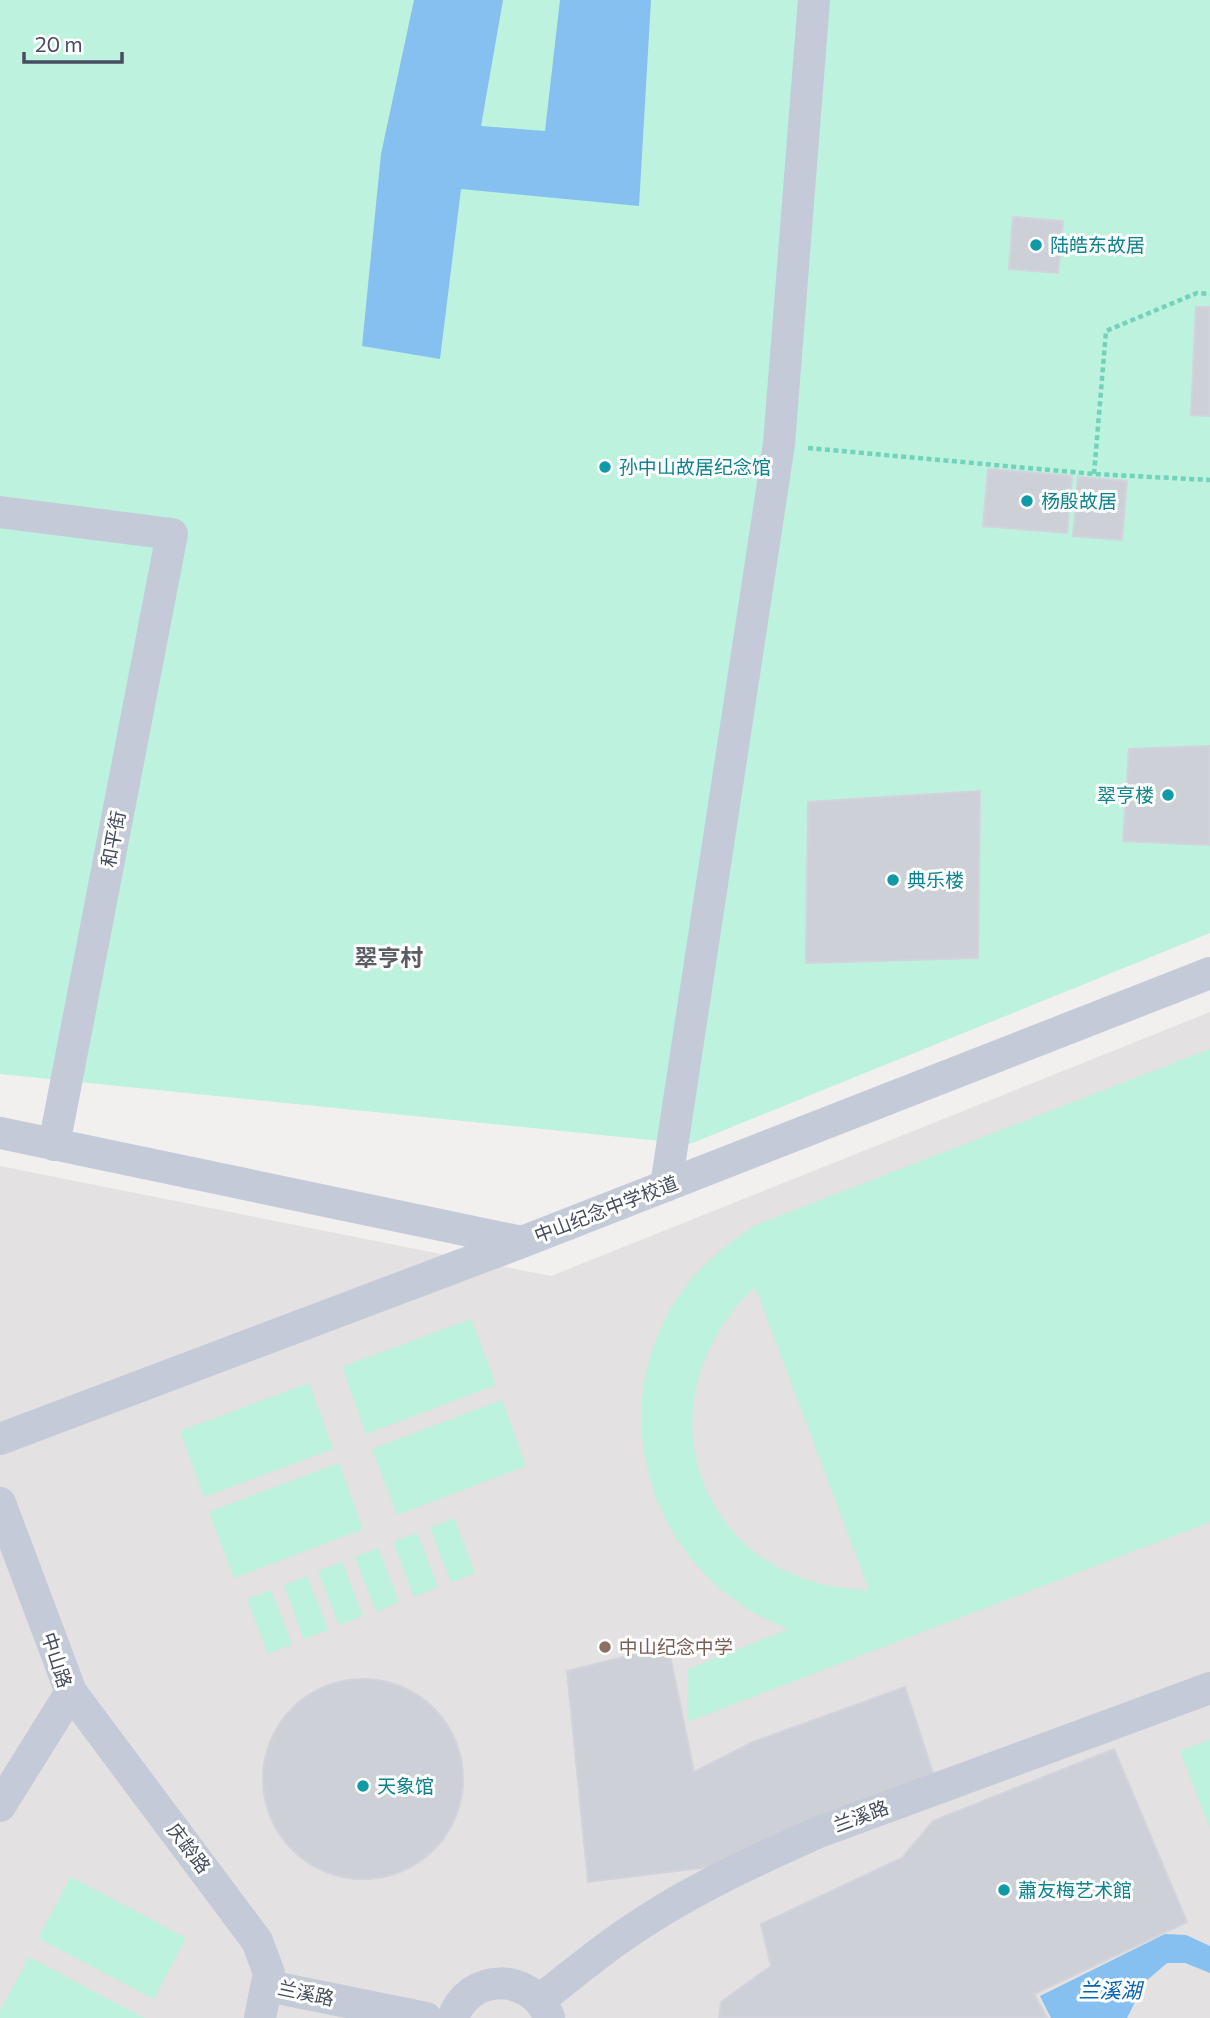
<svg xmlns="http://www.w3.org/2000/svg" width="1210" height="2018" font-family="Commissioner,'Noto Sans SC',sans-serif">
<rect width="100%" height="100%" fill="#f2f0ef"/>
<!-- education -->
<path fill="#e3e1e1" d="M1210,1012v1006h-1210v-852l551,110z"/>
<!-- green -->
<path fill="#bcf2de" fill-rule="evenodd" d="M0,0h1210v933l-520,211 -690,-70z
M1210,1049v473l-523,200 1,-53 101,-40c-123,-45 -185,-190 -124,-310 21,-41 53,-70 91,-94zM755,1287l114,303c-170,-3 -236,-188 -114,-303z
M471,1319l25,66 -130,49 -24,-67z
M309,1383l24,66 -129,48 -24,-66z
M502,1400l24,66 -129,49 -25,-66z
M339,1463l24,66 -129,49 -25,-66z
M454,1518l21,55 -24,9 -21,-54z
M417,1533l21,54 -24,10 -21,-55z
M378,1548l21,54 -23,10 -21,-55z
M342,1562l21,54 -24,9 -21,-54z
M307,1576l21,54 -24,9 -20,-54z
M271,1590l21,54 -24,10 -21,-55z
M1210,1740v89l-30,-78z
M71,1877l115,61 -32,61 -116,-61z
M29,1957l115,61h-144v-7z"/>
<!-- water -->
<path fill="#86c0f1" d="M414,0h89l-22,126 64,5 15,-131h91l-12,206 -178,-17 -21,170 -78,-13 19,-192z
M1165,1934l21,1 24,11v27l-25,-10h-18l-22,19 -18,36h-76l-11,-22z"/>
<!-- building -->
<path fill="#ced0d7" stroke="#d3d3db" stroke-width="2" d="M1013,217l50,4 -5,52 -49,-4z
M1196,307h14v109l-19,-1z
M988,469l84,7 -5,57 -84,-7z
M1078,477l49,4 -5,59 -49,-4z
M1210,746v99l-87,-4 6,-92z
M980,791l-2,167 -172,5 2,-161z
M668,1646l26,126 59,-30 152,-55 29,89 -225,91 -121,15 -21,-211z
M263 1779a100 100 0 1 1 200 0a100 100 0 1 1-200 0Z
M1114,1749l73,173 -153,72 13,24h-328l2,-16 50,-36 -10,-42 141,-66 31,-37z"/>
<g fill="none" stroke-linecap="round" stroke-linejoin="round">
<!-- path -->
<path stroke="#72d2ba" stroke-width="4.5" stroke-dasharray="5 3.5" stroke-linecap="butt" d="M808,448l286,26 116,6
M1094,474l12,-143 91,-38 13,1"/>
<!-- minor -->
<path stroke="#c5cad8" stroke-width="32" d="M0,512l172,22 -118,611
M0,1133l522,109
M666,1186l113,-742 35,-444
M0,1439l522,-197 688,-269
M0,1503l71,189 -71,114
M71,1692l186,249 12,32 -9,45
M268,1986l158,32
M540,2000c35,-28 69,-56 107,-80 54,-35 114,-62 172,-88l391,-144
M453,2018c16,-46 78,-46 96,-1"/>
</g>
<!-- markers -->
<g fill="#0f9aa8" stroke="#fff" stroke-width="2.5">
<circle cx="1036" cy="245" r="7"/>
<circle cx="605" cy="467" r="7"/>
<circle cx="1027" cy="501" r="7"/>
<circle cx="1168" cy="795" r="7"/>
<circle cx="893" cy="880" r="7"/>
<circle cx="363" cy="1786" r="7"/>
<circle cx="1004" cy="1890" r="7"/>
</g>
<circle fill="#8d6e63" stroke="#fff" stroke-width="2.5" cx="605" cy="1647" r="7"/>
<g text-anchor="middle" stroke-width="6" stroke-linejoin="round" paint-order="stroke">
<!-- culture labels -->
<g font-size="19" fill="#0d838f" stroke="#fff" text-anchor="start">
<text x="1050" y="252">陆皓东故居</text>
<text x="619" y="474">孙中山故居纪念馆</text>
<text x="1041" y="508">杨殷故居</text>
<text x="1154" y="802" text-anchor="end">翠亨楼</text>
<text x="907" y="887">典乐楼</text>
<text x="377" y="1793">天象馆</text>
<text x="1018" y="1897">蕭友梅艺术館</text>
</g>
<!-- street labels -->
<g font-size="19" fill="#464d5e" stroke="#fff">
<text transform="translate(113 839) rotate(-79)" y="7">和平街</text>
<text transform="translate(606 1209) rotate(-21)" y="7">中山纪念中学校道</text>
<text transform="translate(57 1660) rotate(72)" y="7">中山路</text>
<text transform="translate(861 1816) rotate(-20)" y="7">兰溪路</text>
<text transform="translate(189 1848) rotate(53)" y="7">庆龄路</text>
<text transform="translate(306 1993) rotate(12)" y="7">兰溪路</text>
</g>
<!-- education labels -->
<g font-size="19" fill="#785e54" stroke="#fff" text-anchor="start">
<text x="619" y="1654">中山纪念中学</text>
</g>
<!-- water labels -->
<g font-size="21" font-style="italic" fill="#0463b3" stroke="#fff">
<text x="1110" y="1998">兰溪湖</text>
</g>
<!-- quarter labels -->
<g font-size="23" font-weight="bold" fill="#5b5d65" stroke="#fff">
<text x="389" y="966">翠亨村</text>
</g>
</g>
<!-- scale -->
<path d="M24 52v10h98v-10" fill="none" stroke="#464d5e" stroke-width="3.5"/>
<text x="35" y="52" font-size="21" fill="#464d5e" stroke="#ffffff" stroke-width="5" paint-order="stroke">20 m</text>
</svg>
